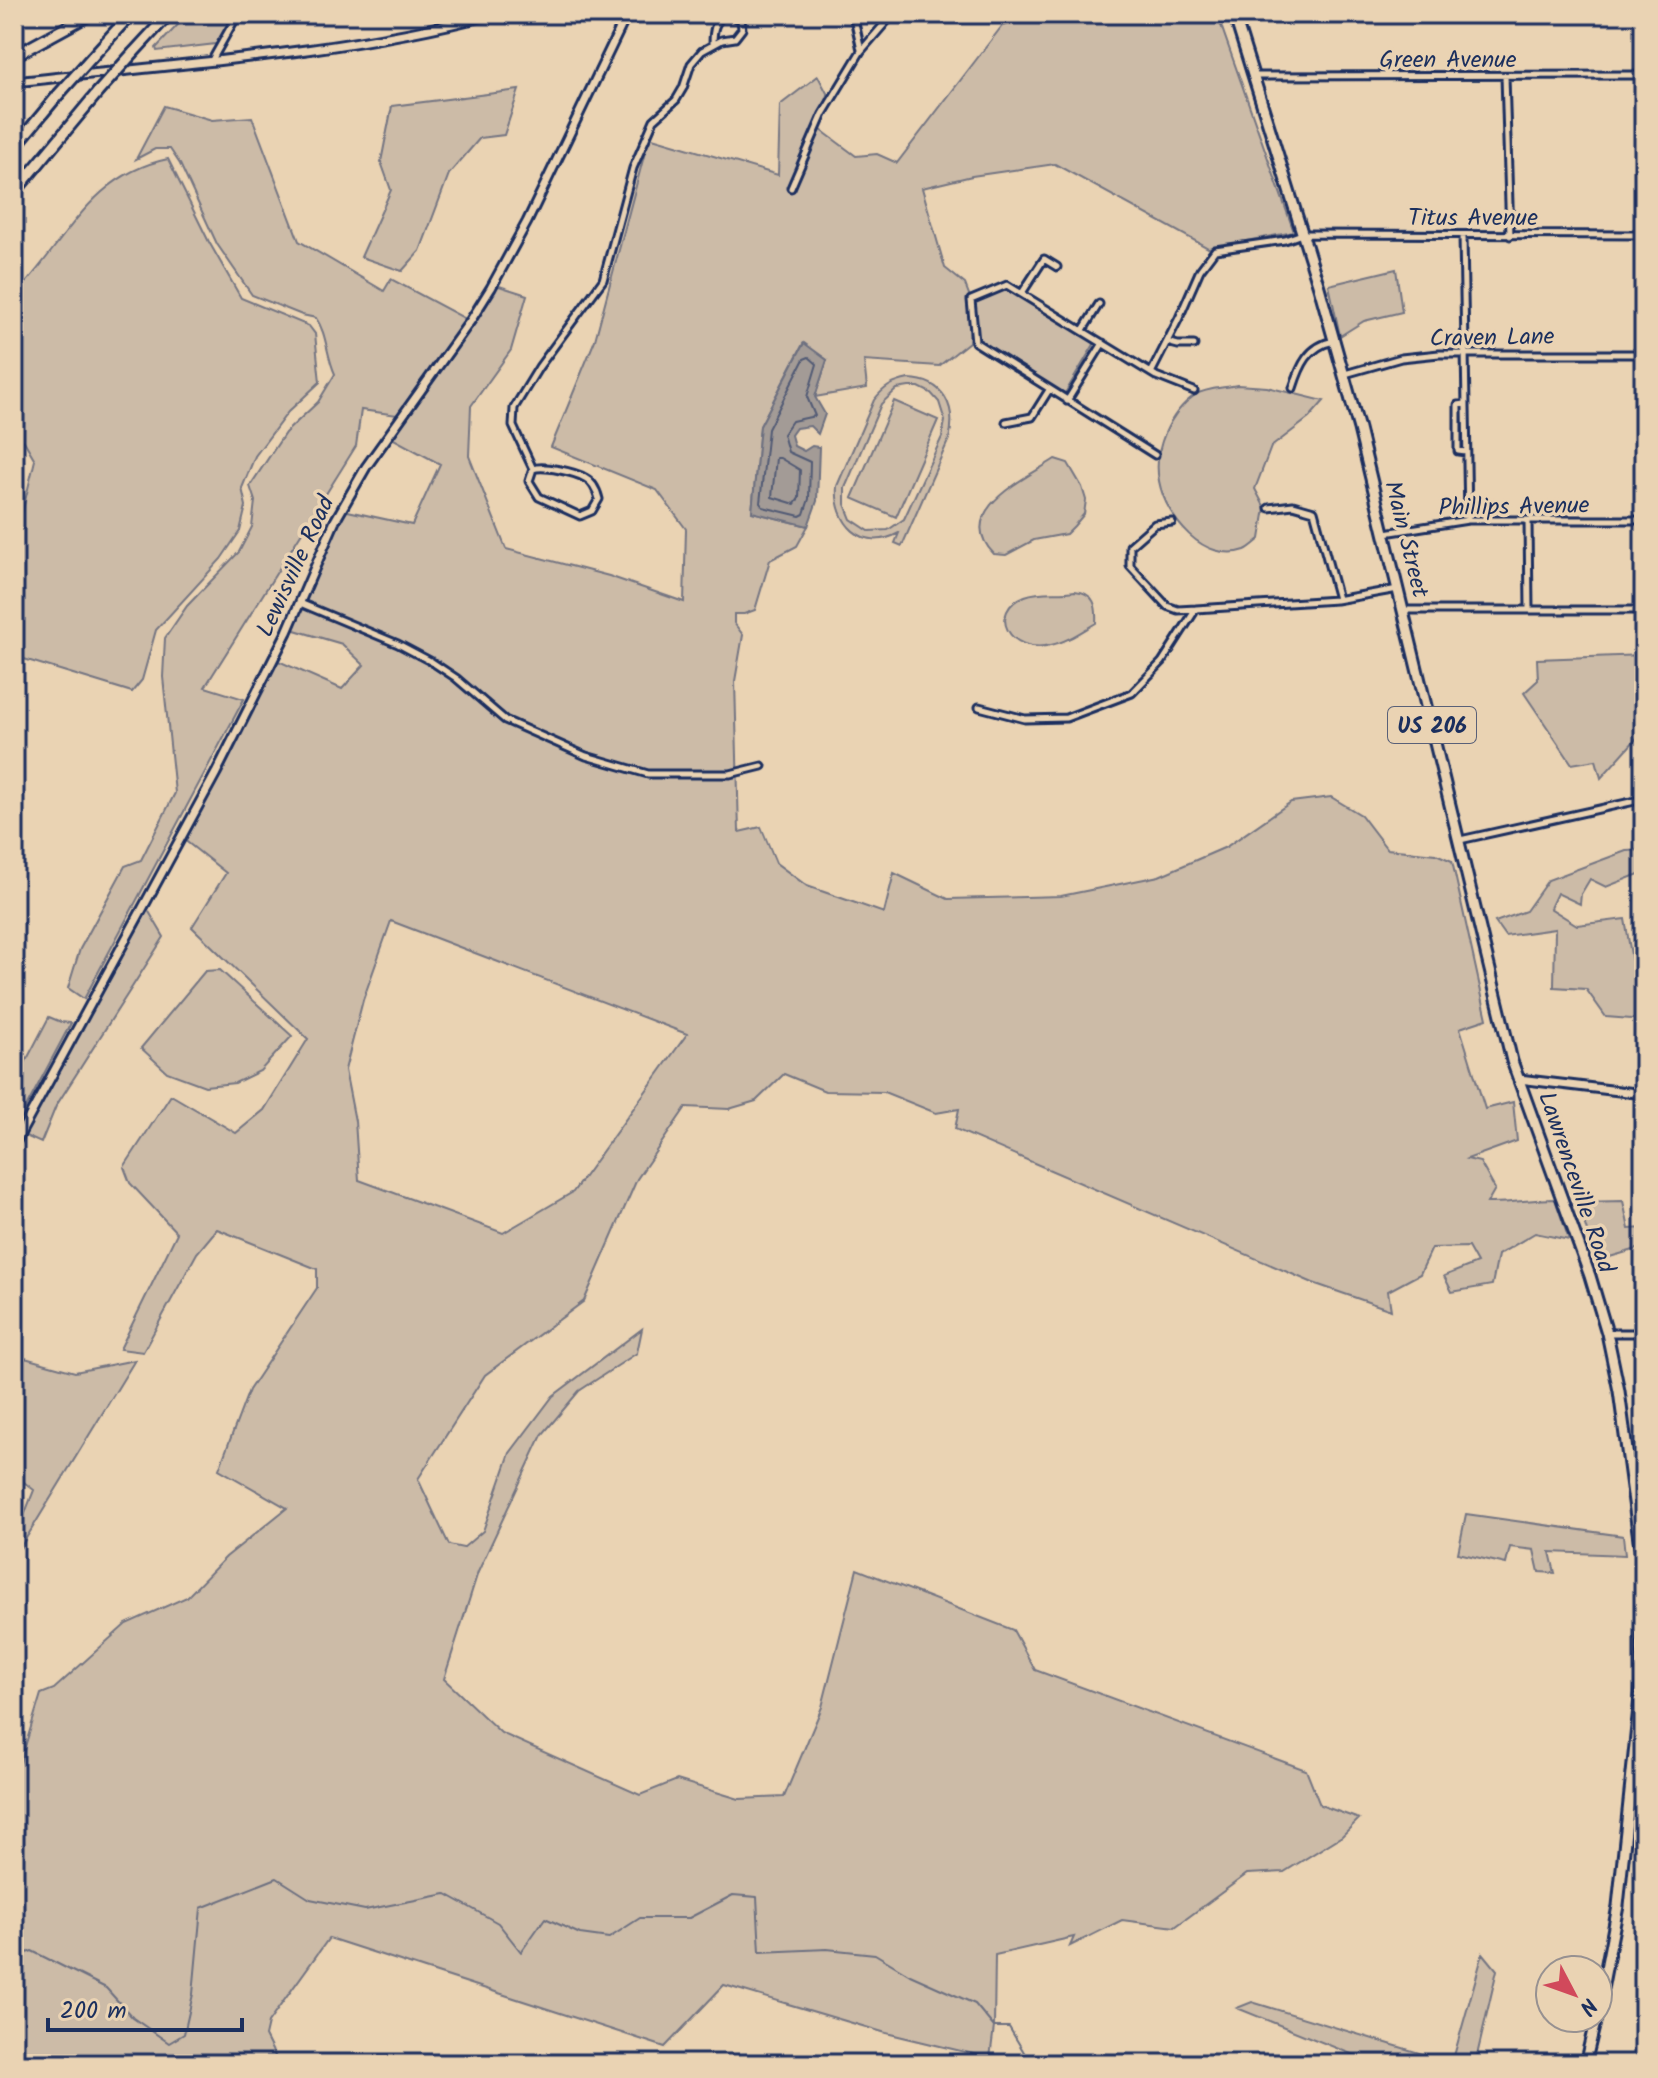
<svg xmlns="http://www.w3.org/2000/svg" width="1658" height="2078" font-family="Kalam,sans-serif">
<rect width="100%" height="100%" fill="#ead3b3"/>
<filter id="ink" filterUnits="userSpaceOnUse"><feTurbulence type="fractalNoise" baseFrequency=".0125" numOctaves="2"/><feDisplacementMap in="SourceGraphic" scale="16" xChannelSelector="R" yChannelSelector="G"/><feConvolveMatrix kernelMatrix="1 2 1 2 8 2 1 2 1" color-interpolation-filters="sRGB"/></filter>
<g filter="url(#ink)">
<!-- green -->
<path fill="#ccbba7" stroke="#747582" stroke-width="2" fill-rule="evenodd" d="M188,14h54l-18,29 -67,8 -1,-3z
M1043,14h174l77,218 -86,16 -153,-84 -83,12 -50,12 23,80 20,16 6,16 -2,42 -30,24 -75,-5 3,27 -52,9 12,-37 -24,-16 -43,82 -8,86 56,14 -11,20 -27,14 -15,50 -11,4h-10v9l9,12 -8,46 4,151 22,-5 15,36 31,23 77,27 10,-40 54,26 113,-3 98,-20 67,-29 65,-45 40,-5 30,18 26,34 49,5 16,7 35,158 -27,9 25,81 28,-7 4,39 -50,18 13,3 15,27 -8,14c23,1 44,-4 68,-4l14,41 -34,-7 -37,22 -6,30 -40,7 -8,-16 33,-13 -9,-16 -36,1 -12,26 -32,17 3,19 -78,-27 -358,-154 4,-20 -23,4 -52,-21 -59,-1 -41,-17 -28,27 -27,8 -43,-2 -49,72 -53,122 -99,74 -67,104 31,66 14,3 20,-17 27,-78 43,-57 89,-67 -5,24 -58,38 -37,44 -64,137 -34,107 57,54 139,62 37,-15 62,19 45,-2 38,-90 35,-138 156,61 22,40 271,100 14,35 39,14 -17,17 -58,36 -37,2 -72,53 -53,-7 -52,26 4,-9 -79,18 -1,72 -4,31 -104,-25 -162,-48 -59,62 -336,-109 -61,85 -3,13 12,24 -2,4h-261v-297l6,-4 21,-69 13,-5 72,-65 61,-27 39,-40 61,-49 -68,-39 30,-79 68,-102v-19l-100,-40 -20,24 -54,99 -23,-3 57,-116 -47,-50 -6,-16 47,-72 65,38 28,-23 44,-71 -116,-112 34,-54 -43,-34 91,-180 68,30 22,-24 -22,-21 -54,-16 55,-118 69,15 28,-61 -52,-28 108,-151 31,10 -16,55 -40,56 -2,50 37,93 103,27 75,26 2,-73 -29,-39 -106,-43 44,-107 54,-203 129,38 2,-70 38,-29 10,19 -11,32 39,29 21,-2 20,9 105,-137zM391,921l296,113 -114,158 -70,41 -144,-53 -4,-59 -10,-51 18,-70z
M519,90l-15,45 -24,3 -31,36 -29,77 -18,20 -41,-14 30,-67 -10,-28 11,-56z
M164,106l48,14 40,-3 47,124 85,50 7,-12 75,40 -69,96 -36,-5 -5,36 -151,241 39,12 -160,300 -16,-11 12,-39 45,-83 16,-6 34,-67 -12,-116 2,-39 22,-32 52,-54 13,-25 3,-26 -5,-15 35,-53 33,-31 17,-28c-9,-20 -8,-40 -19,-56l-14,-3 -50,-20 -35,-51 -37,-80 -10,-15h-15l-19,10z
M168,159l41,83 32,56 68,28 6,8 5,48 -32,30 -33,44 -13,32 4,18 -6,25 -19,28 -65,71 -14,50 -10,12 -118,-36v-110l21,-86 -11,-19 -10,-6v-139c52,-53 75,-121 154,-137z
M1396,269l6,43 -38,9 -24,15 -11,-51z
M1007,288l89,53 -32,54 -86,-55 -4,-38z
M909,379c35,1 48,28 40,60l-47,107 -7,-3 4,-10c-37,20 -65,-10 -62,-47l37,-86c10,-13 19,-18 35,-21zM909,387h10l12,6 8,9 6,19 -3,16 -38,82 -16,11 -19,1 -18,-12 -6,-15v-16l36,-84 16,-15z
M1237,385l30,2 57,14 -15,17 -38,29 -16,42 10,19 -5,31c-4,3 -10,9 -15,11 -41,14 -79,-32 -86,-69 -6,-31 10,-68 36,-86 11,-7 30,-7 42,-10z
M894,401l44,19 -42,97 -44,-19z
M1055,459l13,4 14,24 4,13 -2,14 -10,12 -8,8 -32,6 -28,15 -12,-1c-42,-43 31,-75 61,-95z
M1075,591c20,2 22,15 21,32 -14,8 -29,19 -45,22 -43,10 -64,-34 -26,-49 16,-6 34,-2 50,-5z
M1644,655v75l-43,48 -5,-18 -24,4 -48,-71 14,-13 -1,-21z
M1644,850v22l-38,15 -16,-8 -9,15 -1,10 -23,-11 -7,15 27,17 48,-6 13,78 6,6v17l-38,-3 -20,-28 -32,-2 1,-58 -50,7 -10,-14 31,-11 22,-31 78,-29z
M148,910l16,27 -108,169 -15,37 -20,-9z
M220,970l72,66 -32,35 -25,12 -30,3 -38,-14 -26,-24 64,-77z
M49,1017l12,5 10,1 -57,107v-46z
M1623,1201l6,28 15,-1v19l-48,14 -18,-59z
M14,1355l61,17 60,-12 -121,198v-40l11,-5 9,-23 -18,-14 -2,1z
M1466,1514l157,22 2,19 -75,-3 5,21 -16,-1 -5,-22 -24,-3 -4,17 -48,-11z
M1483,1953l14,17 -22,94h-99l-139,-56 15,-6 200,61z"/>
<!-- water -->
<path fill="#a39b96" stroke="#6d7080" stroke-width="2" d="M804,343l23,17 -12,37 10,17 -7,20 -8,-8 -14,2 -5,7 3,11 10,5 8,-5 7,1 -2,54 -9,25 -56,-14 8,-86z"/>
<g fill="none" stroke-linecap="round" stroke-linejoin="round">
<!-- shore -->
<path stroke="#515a74" stroke-width="2" d="M809,357l8,7 -10,33 8,19 -23,5 -9,13 5,18 22,10 -1,37 -5,15 -4,2 -37,-9 -3,-4 8,-74 36,-70z
M776,458h4l20,12 -1,28 -4,6 -23,-7z"/>
<!-- stream -->
<path stroke="#6d7080" stroke-width="2" d="M14,1958l18,-7 74,37 27,30 36,25 15,-9 9,-40 8,-86 76,-30 33,21 55,11 81,-16 52,29 23,29 24,-34 35,16 29,4 31,-20h49l44,-23 24,2 3,55 67,-3 48,5 35,21 65,29 19,23h15l22,37"/>
<defs>
<path id="street" d="M853,14l8,36
M713,44c0,-13 1,-23 13,-30
M212,60l26,-46
M1254,76l390,-1
M1505,76l5,160
M791,188l32,-74 38,-63 32,-37
M1463,235l5,285
M1022,293l22,-34 13,8
M1083,330l16,-26
M1167,342l11,3h16
M1151,373l28,-55 21,-48 15,-20 70,-10 17,-6 342,1
M1345,374l56,-16 38,-4h205
M1293,388c7,-22 15,-42 41,-47
M1067,401l36,-58
M1465,404l-7,1v46l8,1
M1006,422l26,-5 17,-27
M1155,455l-180,-113 -4,-42 36,-15 149,91 38,15
M533,469c10,-4 42,3 52,9 8,4 12,13 14,21l-7,12 -12,5 -41,-19 -10,-16 4,-12 -20,-43 1,-18 25,-41 64,-87 30,-112 21,-48 22,-20 7,-12 8,-24 11,-13 20,-11 13,-2 7,-9 -1,-9 -13,-6
M1269,508l24,-3 21,6 24,88
M1528,520l1,90
M1172,522l-17,2 -25,22v20l37,40 11,4 18,-1
M1385,533l83,-13h176
M300,603l98,41 34,18 24,16 49,42 81,36 62,18h82l32,-8
M1404,610h240
M979,707l46,12 41,-1 66,-25 30,-31 34,-53 140,-9 62,-11
M1460,840l184,-41
M1608,1333h36
M1633,1484l11,-1"/>
<path id="secondary" d="M14,82c160,-18 323,-27 479,-68
M1519,1079l125,15
M14,1145l202,-372 71,-141 48,-111 31,-54 105,-147 20,-32 36,-66 100,-208"/>
<path id="highway" d="M1234,14l85,273 40,142 153,632 78,215 17,57 12,58 24,178 -1,110 -24,227 -20,104
M133,53l36,-39
M14,56l77,-42
M92,57l39,-43
M14,148l44,-53
M14,193l84,-101
M1585,2064l11,-46"/>
</defs>
<!-- street casing -->
<use href="#street" stroke="#1b2f5e" stroke-width="11"/>
<!-- secondary casing -->
<use href="#secondary" stroke="#1b2f5e" stroke-width="13"/>
<!-- highway casing -->
<use href="#highway" stroke="#1b2f5e" stroke-width="15"/>
<!-- street -->
<use href="#street" stroke="#ead3b3" stroke-width="5"/>
<!-- secondary -->
<use href="#secondary" stroke="#ead3b3" stroke-width="7"/>
<!-- highway -->
<use href="#highway" stroke="#ead3b3" stroke-width="9"/>
<defs>
<path id="highway-bridge" d="M98,92l35,-39
M58,95l34,-38"/>
</defs>
<!-- highway-bridge casing -->
<use href="#highway-bridge" stroke="#1b2f5e" stroke-width="15" stroke-linecap="butt"/>
<!-- highway-bridge -->
<use href="#highway-bridge" stroke="#ead3b3" stroke-width="9"/>
</g>
</g>
<g text-anchor="middle" stroke-width="7" stroke-linejoin="round" paint-order="stroke">
<!-- shield labels -->
<rect fill="#ead3b3" stroke="#596078" stroke-width="2" x="1388" y="707" width="88" height="36" rx="6"/>
<g font-size="22" font-weight="bold" fill="#1b2f5e">
<text x="1432" y="733">US 206</text>
</g>
<!-- street labels -->
<g font-size="24" fill="#1b2f5e" stroke="#ead3b3">
<text x="1448" y="67">Green Avenue</text>
<text x="1473" y="225">Titus Avenue</text>
<text transform="translate(1492 337) rotate(-1)" y="8">Craven Lane</text>
<text transform="translate(1514 506) rotate(-1)" y="8">Phillips Avenue</text>
<text transform="translate(1407 539) rotate(76)" y="8">Main Street</text>
<text transform="translate(295 566) rotate(-65)" y="8">Lewisville Road</text>
<text transform="translate(1577 1182) rotate(71)" y="8">Lawrenceville Road</text>
</g>
</g>
<!-- margin -->
<rect width="1658" height="2078" fill="none" stroke="#ead3b3" stroke-width="48"/>
<rect x="24" y="24" width="1610" height="2030" fill="none" stroke="#1b2f5e" stroke-width="3" filter="url(#ink)"/>
<!-- north arrow -->
<g transform="translate(1574 1994) rotate(131)"><circle r="38" fill="#ead3b3" stroke="#979191" stroke-width="2"/>
<path d="M0-6L14 30L0 20L-14 30Z" fill="#d1495b"/>
<text y="-12" font-size="22" font-weight="bold" text-anchor="middle" fill="#1b2f5e">N</text>
</g>
<!-- scale -->
<path d="M48 2018v12h194v-12" fill="none" stroke="#1b2f5e" stroke-width="4"/>
<text x="60" y="2018" font-size="24" fill="#1b2f5e" stroke="#ead3b3" stroke-width="6" paint-order="stroke">200 m</text>
</svg>
